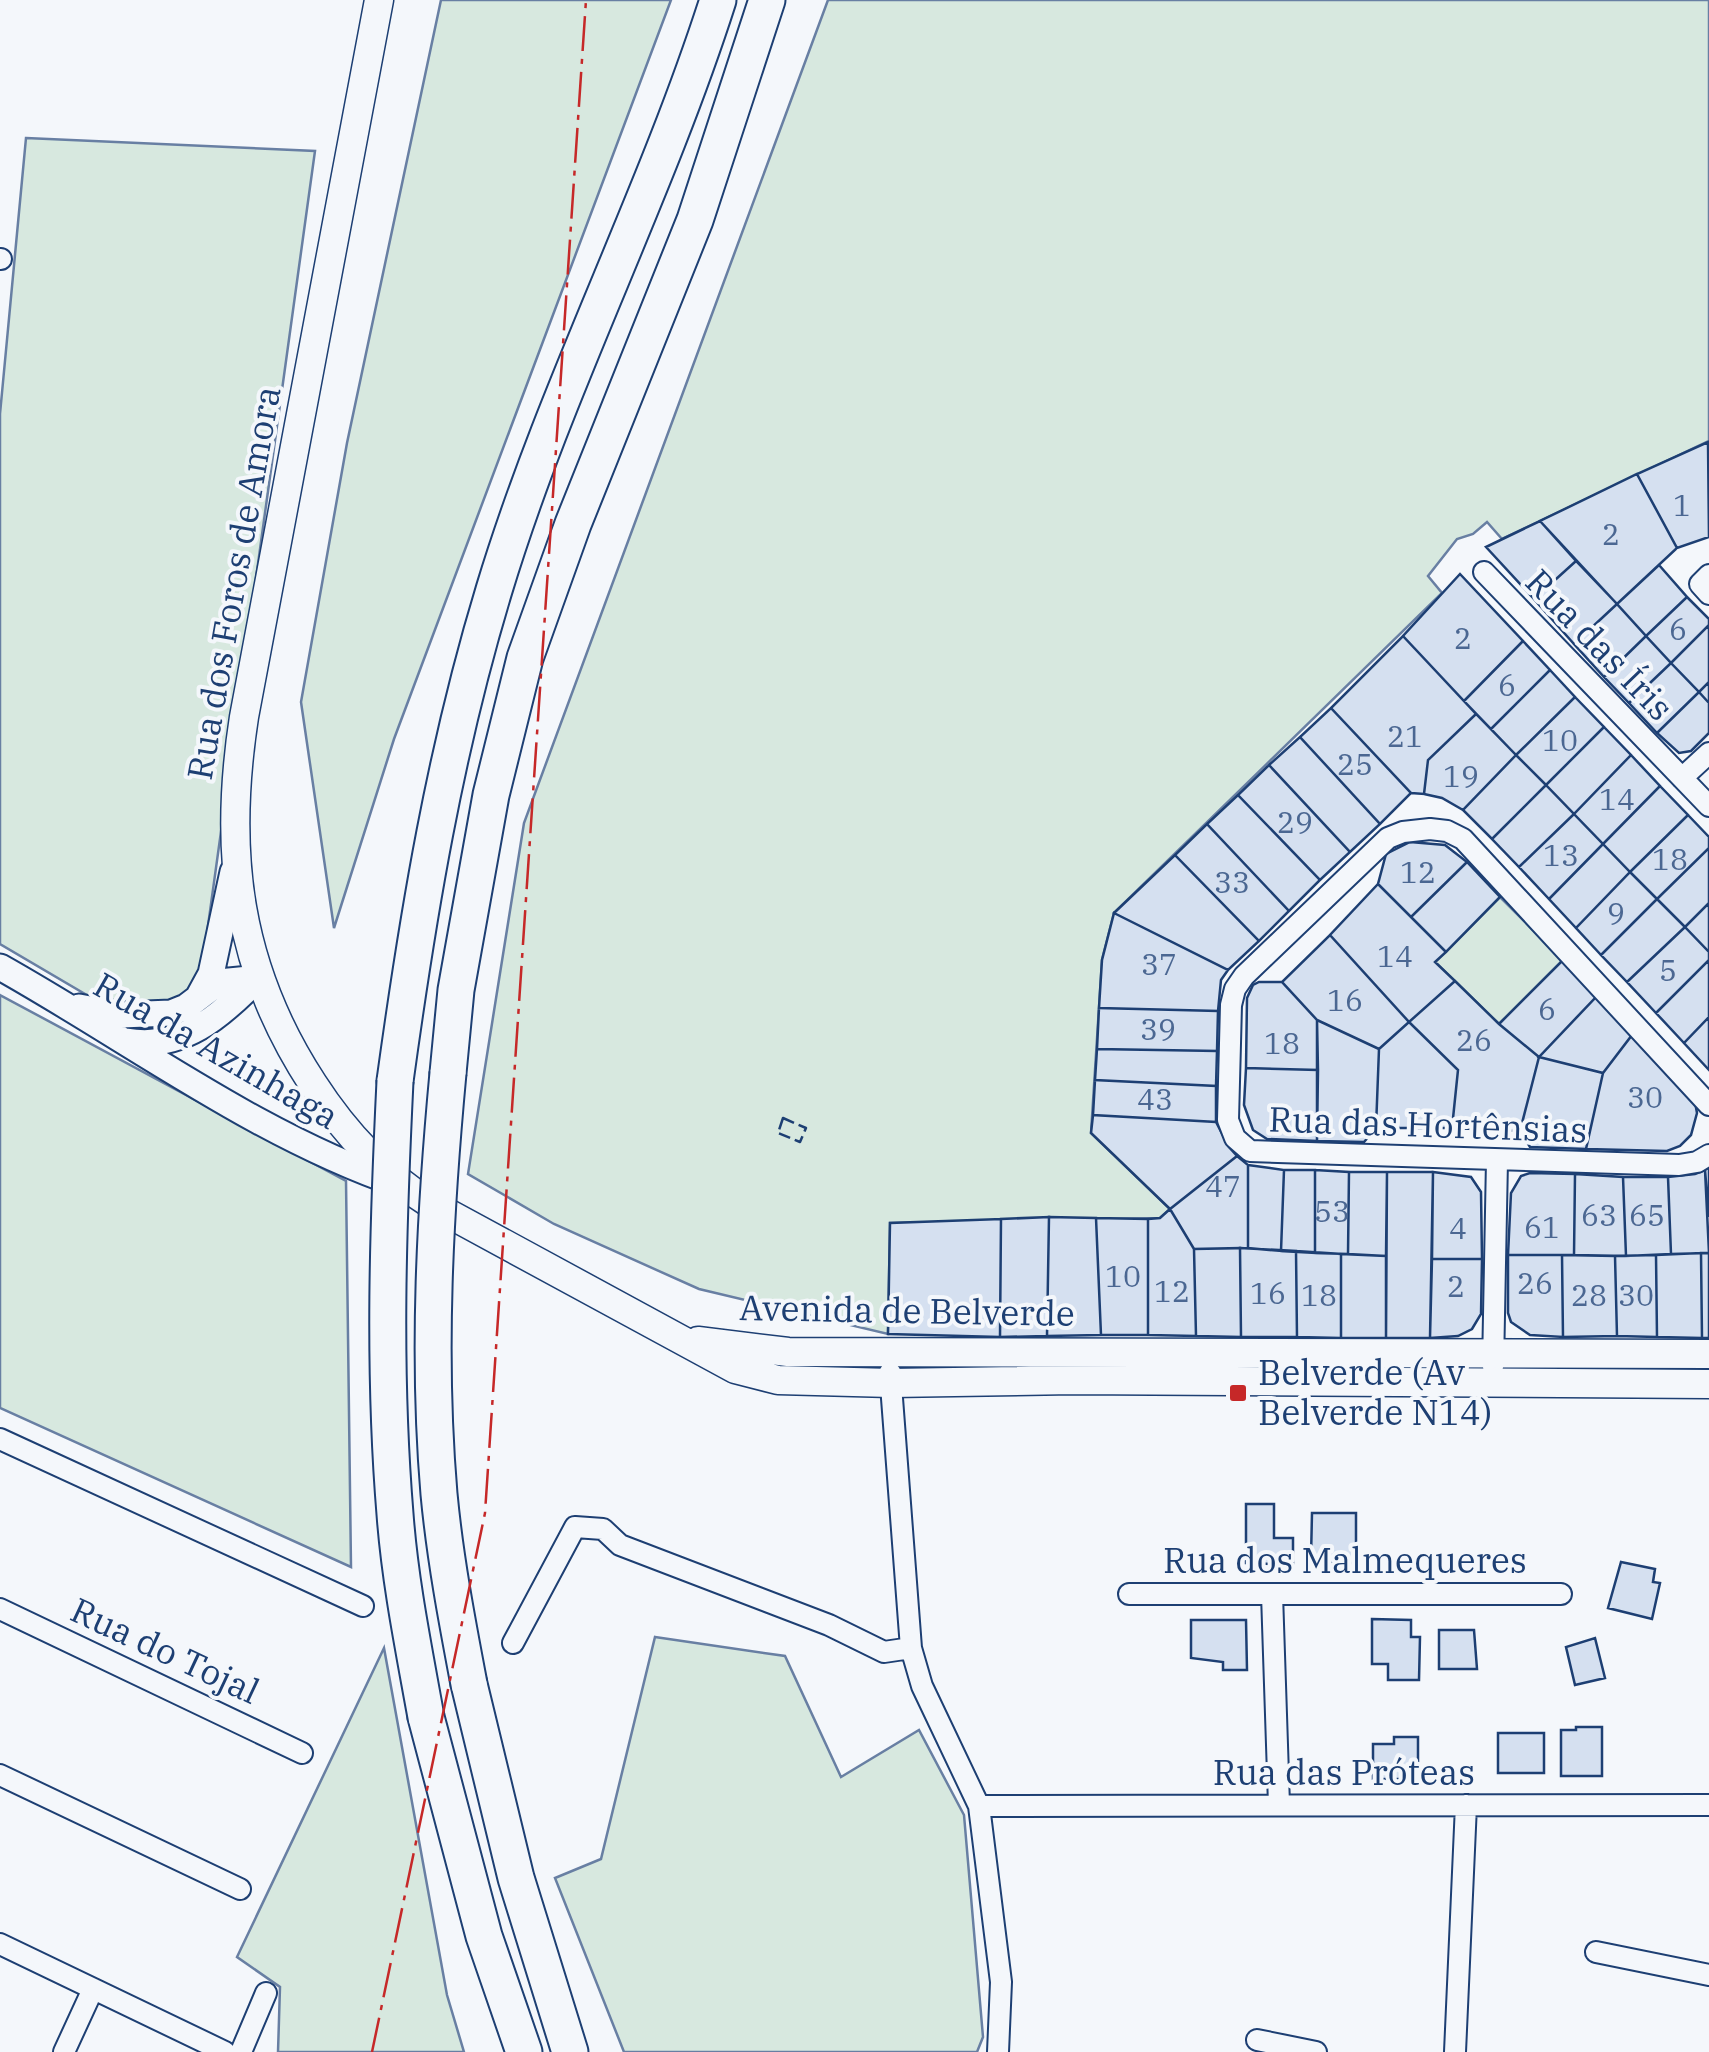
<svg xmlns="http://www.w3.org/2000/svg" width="1709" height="2052" font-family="'IBM Plex Serif',serif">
<rect width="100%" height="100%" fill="#f4f7fb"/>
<!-- green -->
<path fill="#d7e8df" stroke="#687fa3" stroke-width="2.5" d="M441,0h230l-277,739 -60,189 -33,-226 46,-259z
M828,0h881v441l-207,98 -15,-17 -14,12 -16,5 -29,37 14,17 -328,320 -12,47 -11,173 79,76 -10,9 -270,5 -2,111 -189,-45 -145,-65 -86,-50 56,-351z
M26,138l289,13 -112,811 -8,22 -21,20 -77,-3 -97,-57v-530z
M1500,897l63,63 -64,64 -64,-62z
M0,995l346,186 5,386 -351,-159z
M655,1637l130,19 56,121 78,-47 45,85 19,222 -6,15h-353l-69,-174 46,-19z
M384,1648l63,347 17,57h-186l2,-65 -43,-30z"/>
<!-- building -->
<path fill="#d5e0f0" stroke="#1d3f73" stroke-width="2.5" d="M1708,442l1,95 -32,11 -40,-74z
M1637,474l40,74 -60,56 -77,-83z
M1540,521l36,40 -42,38 -48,-52z
M1576,561l41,43 -43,40 -40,-45z
M1659,565l28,32 -41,39 -29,-32z
M1460,574l63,67 -59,60 -61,-65z
M1687,597l22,22v6l-38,38 -25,-27z
M1617,604l29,32 -42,41 -30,-33z
M1709,625v57l-10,10 -28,-29z
M1403,636l73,78 -48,46 -4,34 -13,-1 -80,-85z
M1646,636l25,27 -42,40 -25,-26z
M1523,641l27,29 -59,59 -27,-28z
M1671,663l28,29 -42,41 -28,-30z
M1550,670l25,27 -59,58 -25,-26z
M1709,682v21l-10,-11z
M1699,692l10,11v30l-18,18 -12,2 -22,-20z
M1575,697l29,30 -58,58 -30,-30z
M1331,708l80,85 -31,31 -80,-87z
M1476,714l40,41 -53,55 -21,-12 -18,-4 4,-34z
M1604,727l27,28 -57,59 -28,-29z
M1300,737l80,87 -30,28 -81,-87z
M1516,755l30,30 -54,54 -29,-29z
M1631,755l29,31 -57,58 -29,-30z
M1269,765l81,87 -30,28 -82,-85z
M1546,785l28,29 -55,53 -27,-28z
M1660,786l28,29 -58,57 -27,-28z
M1238,795l82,85 -31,31 -82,-87z
M1574,814l29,30 -54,55 -30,-32z
M1688,815l21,22v11l-52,51 -27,-27z
M1207,824l82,87 -30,30 -84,-86z
M1410,842l35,3 22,17 -56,55 -33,-33 8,-30z
M1603,844l27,28 -54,56 -27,-29z
M1709,848v55l-24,24 -28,-28z
M1175,855l84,86 -31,29 -114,-57z
M1467,862l33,35 -54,55 -35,-35z
M1630,872l27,27 -56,56 -25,-27z
M1378,884l68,68 -11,10 20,19 -46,41 -79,-87z
M1657,899l28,28 -58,55 -26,-27z
M1709,903v49l-24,-25z
M1114,913l114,57 -7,10 -3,31 -119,-3 3,-48z
M1685,927l24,25v8l-53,53 -29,-31z
M1330,935l79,87 -30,27 -62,-29 -35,-38z
M1563,960l33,37 -57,60 -40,-33z
M1709,960v57l-25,26 -28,-30z
M1455,981l44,43 40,33 -19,74 -68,-3 6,-58 -49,-48z
M1259,982h23l35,38 1,50 -72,-2 1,-70 6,-13z
M1596,997l36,38 -29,38 -64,-16z
M1099,1008l119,3 -1,40 -120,-2z
M1709,1017v53l-25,-27z
M1317,1020l62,29 -3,79 -12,14 -47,-1z
M1409,1022l49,48 -6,58h-76l3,-79z
M1632,1035l63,67 2,11 -6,22 -11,11 -13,5 -81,-2 17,-76z
M1097,1049l120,2 -1,35 -121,-6z
M1539,1057l64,16 -17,76 -56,-2 -10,-16z
M1246,1068l72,2 -1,71 -50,-2 -14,-9 -9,-25z
M1095,1080l121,6v36l-123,-7z
M1093,1115l123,7 13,25 8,9 -67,53 -79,-76z
M1237,1156l11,9v83l-54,1 -24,-40z
M1248,1165l36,5 -3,81 -33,-3z
M1709,1167v50l-4,-47z
M1284,1170h31v83l-34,-2z
M1315,1170l34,2 -1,82 -33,-1z
M1705,1170l4,83 -38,1 -3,-77 27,-3z
M1349,1172h38l-1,84 -38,-2z
M1387,1172h46l-3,166h-44z
M1433,1172l38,5 10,15 1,67h-50z
M1530,1173l45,1 -1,81h-66l3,-62 10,-17z
M1575,1174l48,3 3,79 -52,-1z
M1623,1177h45l3,77 -45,2z
M1170,1209l24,40 2,87 -48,-1v-116l12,-1z
M1049,1217l-2,119 -47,1 1,-118z
M1049,1217l47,1 5,117 -54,1z
M1096,1218l52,1v116h-47z
M1001,1219l-1,118 -112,-3 2,-111z
M1240,1248l1,89 -45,-1 -2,-87z
M1240,1248l56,3 1,86h-56z
M1296,1251l45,3v84l-44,-1z
M1701,1253l1,85 -45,-1 -1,-82z
M1701,1253h8v85h-7z
M1341,1254l45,2v82h-45z
M1508,1255h54l1,82 -33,-2 -19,-13 -3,-9z
M1562,1255l53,1 2,80 -54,1z
M1656,1255l1,82 -40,-1 -2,-80z
M1432,1259h50l-1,55 -9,15 -14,7 -28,2z
M1246,1504h28v34h19v27l-47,-2z
M1312,1513h44v50h-30v-5h-15z
M1621,1562l34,7 -2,13 7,1 -8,36 -44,-11z
M1372,1619l39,1v17h9l-1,43h-31v-16h-16z
M1191,1620h55l1,50h-24v-8l-32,-4z
M1439,1630h35l3,39h-38z
M1595,1638l10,40 -30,7 -9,-38z
M1576,1727h26v49h-41v-46h15z
M1498,1733h46v40h-46z
M1394,1737h24v42h-45v-35h21z"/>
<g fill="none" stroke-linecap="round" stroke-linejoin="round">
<defs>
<path id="minor" d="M0,259h1
M1484,572l225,234
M1709,575l-9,9 9,10
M1682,778l27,-25
M1709,1105l-246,-266 -16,-8 -17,-2 -27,3 -15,6 -144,138 -9,13 -4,16 -3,115 7,18 15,13 429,14 18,-3 12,-7
M1493,1367l4,-207
M890,1372l21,276 11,38 57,120 22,176 -3,70
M0,1439l363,167
M1129,1594h432
M1272,1594l7,211
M0,1609l302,144
M513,1643l62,-116 28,2 17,16 209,80 55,27 27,-4
M0,1775l240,114
M979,1806l730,-1
M0,1944l225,108
M1596,1952l113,23
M1257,2040l59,12
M64,2052l29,-63
M241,2052l25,-59
M1455,2052l11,-247"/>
<path id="tertiary" d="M0,967c132,74 257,169 401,218
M199,996l12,-22 22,-102
M79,1007l42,8 50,-2 15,-6 33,-25 39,-4
M126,1041c56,10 95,-25 132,-63"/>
<path id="secondary" d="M379,0l-135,717c-21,136 -7,251 69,367 31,48 70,90 118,120l304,165 43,11 113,3 182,-3 636,4
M698,1341l90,11 921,2"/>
<path id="motorway" d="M448,1073l8,-83 35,-195 34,-137 48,-134 122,-304 72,-220
M395,1081c23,-167 50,-330 99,-491 61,-202 160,-390 224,-590
M469,1684l47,194 54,174
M426,1717l58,219 40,116"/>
</defs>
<!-- minor casing -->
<use href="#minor" stroke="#1d3f73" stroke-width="24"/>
<!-- tertiary casing -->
<use href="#tertiary" stroke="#1d3f73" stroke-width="29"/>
<!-- secondary casing -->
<use href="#secondary" stroke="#1d3f73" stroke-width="31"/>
<!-- motorway casing -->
<use href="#motorway" stroke="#1d3f73" stroke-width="39"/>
<!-- minor -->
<use href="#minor" stroke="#f4f7fb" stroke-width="20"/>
<!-- tertiary -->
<use href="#tertiary" stroke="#f4f7fb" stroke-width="25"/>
<!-- secondary -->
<use href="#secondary" stroke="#f4f7fb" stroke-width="28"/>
<!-- motorway -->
<use href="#motorway" stroke="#f4f7fb" stroke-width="35"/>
<defs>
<path id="motorway-bridge" d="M448,1073c-13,139 -21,281 -9,421 6,64 18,127 30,190
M395,1081c-7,145 -12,288 0,433 5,68 19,136 31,203"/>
</defs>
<!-- motorway-bridge casing -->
<use href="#motorway-bridge" stroke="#1d3f73" stroke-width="39" stroke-linecap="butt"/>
<!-- motorway-bridge -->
<use href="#motorway-bridge" stroke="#f4f7fb" stroke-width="35"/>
<!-- fence -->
<path stroke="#1d3f73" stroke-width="2.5" stroke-dasharray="12 5" stroke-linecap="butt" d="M783,1118l23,10 -6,14 -22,-9z"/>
<!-- power -->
<path stroke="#c62828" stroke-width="2.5" stroke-dasharray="35 8 5 8" stroke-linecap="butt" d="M372,2052l113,-539 101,-1513"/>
</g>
<!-- markers -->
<rect fill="#c62828" stroke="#f4f7fb" stroke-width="4" x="1228" y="1383" width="20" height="20" rx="5"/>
<g text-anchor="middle" stroke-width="8" stroke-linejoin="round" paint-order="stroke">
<!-- number labels -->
<g font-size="30" fill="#4b6792">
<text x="1682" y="516">1</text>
<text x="1611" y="545">2</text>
<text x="1678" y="640">6</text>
<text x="1463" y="649">2</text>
<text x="1507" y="696">6</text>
<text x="1405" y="747">21</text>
<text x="1560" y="751">10</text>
<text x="1355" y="775">25</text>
<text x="1461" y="787">19</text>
<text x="1617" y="810">14</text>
<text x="1295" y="833">29</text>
<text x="1561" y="866">13</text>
<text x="1670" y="870">18</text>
<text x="1418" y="883">12</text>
<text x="1232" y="893">33</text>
<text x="1616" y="924">9</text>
<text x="1395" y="967">14</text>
<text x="1159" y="975">37</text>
<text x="1668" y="981">5</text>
<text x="1345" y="1011">16</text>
<text x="1547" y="1020">6</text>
<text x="1158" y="1040">39</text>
<text x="1474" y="1051">26</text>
<text x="1282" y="1054">18</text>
<text x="1645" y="1108">30</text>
<text x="1155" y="1110">43</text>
<text x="1223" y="1197">47</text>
<text x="1332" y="1222">53</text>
<text x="1599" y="1226">63</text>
<text x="1647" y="1226">65</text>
<text x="1542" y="1238">61</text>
<text x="1458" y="1239">4</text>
<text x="1123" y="1287">10</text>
<text x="1535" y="1294">26</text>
<text x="1456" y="1297">2</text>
<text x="1172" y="1302">12</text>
<text x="1268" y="1304">16</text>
<text x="1319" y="1306">18</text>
<text x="1589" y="1306">28</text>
<text x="1636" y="1306">30</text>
</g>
<!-- street labels -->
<g font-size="35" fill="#1d3f73" stroke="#f4f7fb">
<text transform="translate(234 583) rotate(-80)" y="12">Rua dos Foros de Amora</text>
<text transform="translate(1599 645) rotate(46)" y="12">Rua das Íris</text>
<text transform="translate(216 1051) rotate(30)" y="12">Rua da Azinhaga</text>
<text transform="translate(1428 1125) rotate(2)" y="12">Rua das Hortênsias</text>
<text transform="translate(907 1311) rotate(1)" y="12">Avenida de Belverde</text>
<text x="1345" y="1573">Rua dos Malmequeres</text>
<text transform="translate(165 1651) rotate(25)" y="12">Rua do Tojal</text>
<text x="1344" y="1785">Rua das Próteas</text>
</g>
<!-- poi labels -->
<g font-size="35" fill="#1d3f73" stroke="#f4f7fb" text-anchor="start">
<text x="1258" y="1385">Belverde (Av<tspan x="1258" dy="40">Belverde N14)</tspan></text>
</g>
</g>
</svg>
